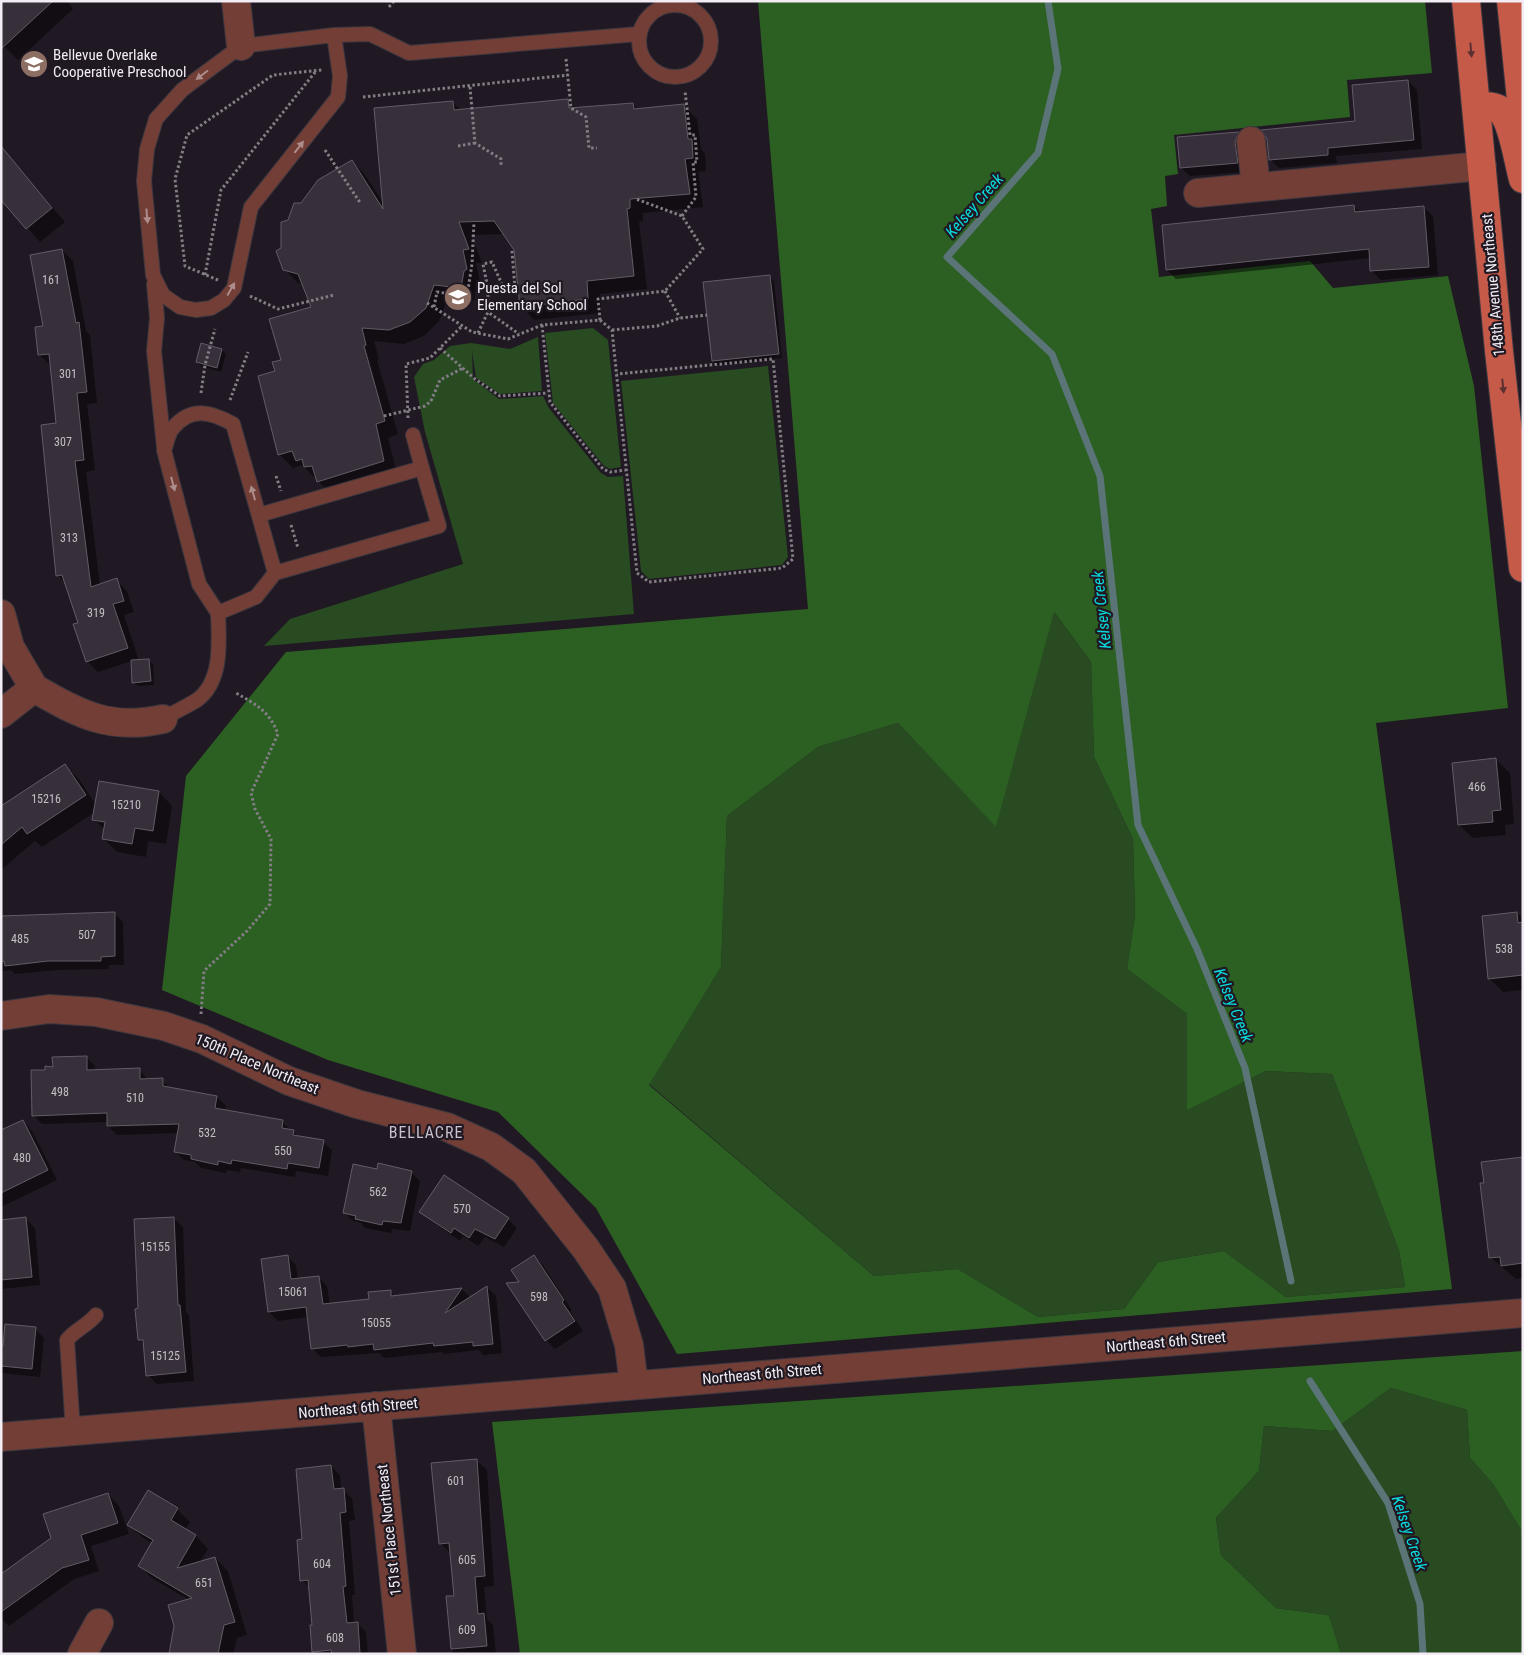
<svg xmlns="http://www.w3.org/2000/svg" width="1524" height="1655" font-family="'Roboto Condensed',sans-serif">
<rect width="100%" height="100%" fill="#201923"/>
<!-- green -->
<path fill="#284b22" d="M593,328l15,12 13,127 -11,2 -6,-3 -51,-63 -8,-70z
M538,337l4,54 -42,3 -24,-16 -4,-27 1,28 26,20 44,-3 6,12 52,65 7,4 15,-1 11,138 -370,32 26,-27 173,-55 -38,-132 -11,-55 9,-13 11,-4 16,-14 21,-3 39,6z
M768,366l20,191 -6,8 -133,14 -8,-8 -20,-190z
M1053,611l38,51 3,95 39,82 2,77 -8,53 60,45v95l79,-38 66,3 67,177 6,36 -119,10 -62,-46 -66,11 -34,47 -86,8 -80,-48 -84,7 -225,-192 72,-117 6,-151 91,-69 80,-24 98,103z
M1391,1388l76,22 3,48 23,26 30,49v121h-182l-12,-39 -53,-7 -55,-53 -5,-37 43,-47 5,-45 68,5z"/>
<!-- forest -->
<path fill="#2c5f22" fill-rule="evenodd" d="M758,1h667l7,72 -85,7 3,37 -176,18 4,39 -13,2 2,30 -16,3 8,68 151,-16 23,27 115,-12 26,110 34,322 -132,15 76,566 -775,65 -81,-146 -98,-96 -170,-52 -166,-70 24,-214 100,-124 522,-43zM1054,612l37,50 3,95 39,82 2,77 -8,53 60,45v96l79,-39 66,3 67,177 6,36 -119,10 -62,-46 -66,11 -34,47 -86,8 -80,-48 -84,7 -225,-191 72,-118 6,-151 91,-69 80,-24 98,104z
M1523,1351v182l-30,-49 -23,-26 -3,-48 -76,-22 -59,43 -68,-5 -5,45 -43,47 5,37 55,53 53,7 12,39h-821l-28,-232z"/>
<!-- shadow -->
<path fill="#0007" d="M1,1h66l6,8 -55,51 -17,-17z
M1408,81l9,9 5,59 -86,7 1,7 -58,5 -9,-9 87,-37z
M568,100l9,9 56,-5 6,6 45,-4 13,13 4,30 4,5 1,17 -8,1 5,35 -60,6v8l-4,1 8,67 -47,5 1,19 -67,7 -13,-14 -6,-57 -10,-15 -34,1 11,28h-6l4,19 -3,2 -3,17 -26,-3 -9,23 -15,15 -20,8 -30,-3 5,18 -2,1 21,74 -10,4 9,36 -65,21 -30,-30 -9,3 -14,-14 -2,-83 36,-63 -9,-24 -6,-1 -14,-14 -2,-20 7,-28 12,-16 51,-44 13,14 19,29 68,-102 9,8z
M1238,133l9,9 -1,30 -56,4 -9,-8z
M6,154l59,68 -25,20 -39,-44z
M1354,206l6,6 64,-4 9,8 5,59 -57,5 -9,-9 -1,-13 -195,21 -9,-9z
M62,250l11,11 13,70 4,4 7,68 -10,1 8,66 -9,2 14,113 16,-5 11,11 7,21 -10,3 15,46 9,-1 5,4 1,21 -16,1 -4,-4 -2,-21 -34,11 -11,-11 -8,-38 -13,-39 -8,-9 -1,-151 -7,-59 -11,-11z
M770,277l4,4 8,77 -65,7 -4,-4z
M222,350l4,4 -5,18 -20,-6 -4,-4z
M1496,760l14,13 4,51 -9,1 1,10 -33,3 -14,-13z
M65,766l14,13 17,26 63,-13 13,14 -6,38 -18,-3 -2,16 -29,-5 -14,-14 2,-8 -12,-11 2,-7 -53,35 -7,-6 -34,29v-62z
M114,913l9,9 1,43h-15v4l-51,1 -43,4 -4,-4 -10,1v-54z
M1517,913l6,6v71l-20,2 -14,-14z
M86,1057l9,9v4l44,-1 9,11h14l9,9 46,8 9,9 -1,5 57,11 18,16 23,4 9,8 -4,26 -32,-5 -1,6 -54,-9 -1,4 -13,-2 -1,3 -25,-5 -6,-6 -11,-2 -9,-8 4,-19 -62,2 -9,-9v-4l-66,2 -9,-9 13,-44z
M23,1121l9,10 25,49 -56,27v-75z
M1523,1158v120l-7,1 -26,-22 -5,-73z
M378,1171l33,1 9,9 -10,50 -18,-2 -1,4 -26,-5 -4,-5 -8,-2 -9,-9z
M421,1211l87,8 9,9 -13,19 -19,-10 -7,9 -15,-10 -3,5 -30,-21z
M174,1218l9,9 3,85 3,3 5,66 -37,3 -9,-9 -3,-29 -6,-7v-30z
M26,1219l9,9 5,57 -39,4v-68z
M534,1256l9,9 29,45 -2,1 13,20 -28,18 -9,-9 -38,-56 14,-1z
M288,1257l8,8 2,15 20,-3 9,9 3,19 40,-5 20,-9 6,6 66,-8 9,9 16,-11 9,9 6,57 -19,2 -4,-5 -35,4 -2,-2 -58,6 -5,-5 -58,4 -9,-9 -4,-31 -30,4 -9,-9z
M35,1329l9,9 -4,39 -39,-4v-26h3z
M477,1461l10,9 7,116 -10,1 3,32 6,6 3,29h-43l-6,-56 8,-1 -5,-44 -10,-10z
M331,1466l9,9 1,14 11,9 3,22 -6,1 6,74h-3l2,28h3l9,9 2,22h-53l-2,-3 -2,-62 -9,-9 1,-40z
M108,1494l11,12 10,28 -38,12 8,25 -25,8 -65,47 -8,-8v-43l52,-36z
M177,1509l13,13 -5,8 11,6 12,13 -8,13 15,-4 13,13 19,64 -10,3 -4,16h-63l19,-54 -37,-22 -13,-12 13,-22 -10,-7 -13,-12z"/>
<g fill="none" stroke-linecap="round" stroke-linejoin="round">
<!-- stream -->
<path stroke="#5b7477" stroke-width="7" d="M1048,1l10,68 -20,84 -91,104 105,97 48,122 38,349 59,124 48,119 46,213
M1310,1381l78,122 32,101 3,50"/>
</g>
<!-- building -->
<path fill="#372f3a" stroke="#635b67" d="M1,1h52l-52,48z
M1408,80l6,60 -86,8v7l-59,5 -2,-21 -6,-9 94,-9 -3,-36z
M568,99l1,9 64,-5 1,6 50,-5 4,35h4l1,19 -8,1 5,35 -60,5v9l-3,1 7,67 -47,5 1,18 -68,8 -6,-57 -20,-29 -35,1 10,27 -6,1 4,19 -3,2 -3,17 -27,-3 -8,23 -16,14 -21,8 -27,-2 4,17 -2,1 21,75 -9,3 8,37 -67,21 -5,-16 -8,1 -2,-8 -6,2 -4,-10 -14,4 -20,-79 17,-5 -3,-9 9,-2 -12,-41 42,-12 -13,-33 -15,-4 -7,-19 5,-3v-26l7,-2 6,-17h7l17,-23 34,-20 31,49 -9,-101 79,-7 1,9z
M1239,132l-4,10 3,21 -58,5 -3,-31z
M1,146l51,62 -26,21 -25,-29z
M1354,205l1,7 69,-6 5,61 -59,4 -1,-22 -203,21 -4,-45z
M62,249l14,74 3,-1 8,70 -10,1 7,67 -9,1 16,126 26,-9 7,23 -11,3 15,44 -42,14 -13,-38 5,-1 -16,-48 -6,1 -15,-151 15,-2 -7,-69 -11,1 -3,-28 8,-1 -13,-71z
M770,275l9,79 -67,7 -9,-79z
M201,343l21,6 -5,19 -21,-6z
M149,659l2,22 -19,2 -1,-23z
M1496,758l5,52 -9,1 1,11 -35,3 -6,-62z
M65,764l21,31 -59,39 -5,-7 -21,18v-39z
M99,781l60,10 -6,40 -18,-3 -3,16 -30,-5 3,-17 -13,-2z
M115,912v44l-14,1v4h-53l-43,5 -1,-5 -3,1v-46z
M1517,912l1,11 5,-1v53l-35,4 -6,-63z
M87,1056v14l53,-2v11l23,-1v8l54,10 -2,12 68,12 -1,8 12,2 -1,5 31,5 -5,28 -31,-5 -1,6 -55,-9 -1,4 -13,-3v4l-27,-6v-4l-17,-3 5,-28 -72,2v-13l-75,3 -1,-46h14v-4l8,1 -1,-10z
M23,1120l25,50 -47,23v-63z
M1523,1157v106l-22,3 -1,-9 -11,1 -9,-75h4l-3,-21z
M378,1163l34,8 -11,52 -18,-2 -1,4 -27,-6 1,-3 -13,-3 10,-49 24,5z
M444,1175l65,43 -14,21 -20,-10 -6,9 -15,-10 -3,5 -32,-21z
M26,1217l6,60 -31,3v-60z
M174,1217l4,88h2l6,67 -40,4 -3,-36h-5l-3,-31 3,-1 -4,-89z
M288,1255l3,24 28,-3 4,28 46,-5 -1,-7 23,-2v6l71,-8 -17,25 42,-27 6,58 -20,2v-4l-39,4 -1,-3 -59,7 -1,-6 -25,3 -1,-2 -36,4 -5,-42 -38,5 -7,-53z
M534,1255l30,45 -2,2 13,19 -30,20 -39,-58 13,-1 -8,-12z
M5,1324l31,3 -4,42 -31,-3v-21l2,1z
M477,1459l8,117 -10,1 3,37 6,-1 3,33 -36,3 -5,-53h8l-5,-53 -10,1 -8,-81z
M331,1465l3,24 10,-1 2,24 -6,1 6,73 -3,1 4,36 11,-1 2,32h-28l-1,-4 -19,2 -2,-27h2l-4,-45 -8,1 -3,-41 5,-1 -6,-70z
M148,1490l30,18 -7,12 25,15 -19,33 38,-11 20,65 -11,3 -6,29h-49l5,-28 -6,-21 24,-7 -54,-32 15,-26 -26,-15z
M108,1493l10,30 -37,12 8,25 -27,8 -61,44v-38l50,-36 -8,-24z"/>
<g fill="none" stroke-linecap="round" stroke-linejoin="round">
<defs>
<path id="service" d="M639 41a36 36 0 1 1 72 0a36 36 0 1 1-72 0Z
M334,35l6,41 -2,21 -87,110 -17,81 -10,12 -13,8 -15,2 -16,-3 -17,-12 -10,-20 -9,-94 3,-32 9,-30 26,-29 59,-44 93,-11 36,-1 39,19 230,-19
M154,284l3,34 -3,33 10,96
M413,435l9,33
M218,613l-19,-29 -35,-134c3,-6 4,-17 9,-22 18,-22 38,-16 60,-4l42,149
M163,719c11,-7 23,-12 34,-19 26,-19 22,-59 21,-87l38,-16 19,-24 164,-47 -17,-58 -163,47
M73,1431l-6,-91c9,-11 20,-14 29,-25"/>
<path id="minor" d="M236,1l5,45
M1251,141l5,46
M1198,193l284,-27
M1,614l9,33 24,41
M1,714l33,-26c45,26 76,43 129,31
M1,1016l48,-7 47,3 68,14 38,13 87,42 68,23 90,23 44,20 33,24 62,78 26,39 17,57 5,40
M376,1406l26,248
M1,1437l1522,-124
M82,1654l17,-31"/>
<path id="primary" d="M1466,1l33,350 24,217
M1511,1l12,118
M1476,107c9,-1 20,-2 26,5 11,12 16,50 21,67"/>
</defs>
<!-- service casing -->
<use href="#service" stroke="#3d3740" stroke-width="16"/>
<!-- minor casing -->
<use href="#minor" stroke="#3d3740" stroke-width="30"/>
<!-- primary casing -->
<use href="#primary" stroke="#3d3740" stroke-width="30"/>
<!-- path -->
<path stroke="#837d86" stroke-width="3" stroke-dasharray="2.5 2.5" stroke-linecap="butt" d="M389,7l5,-6
M566,59l5,49 15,9 3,31h8
M470,87l5,56 26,16v7
M363,97l205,-22
M458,146l17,-3
M325,150l36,54
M682,216l14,-19 -3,-35h4l-2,-27h-5l-5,-44
M512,251l3,38 -10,2 -13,-29 -9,2 5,25v23l31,22
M205,275l16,-85 95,-119
M218,280l-33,-14 -10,-87 12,-44 86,-60 49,-5
M665,291l15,27
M250,296l28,13 56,-14
M427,303l45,29 36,7 34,-14 58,-5 -2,-21 67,-8 38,-42 -21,-33 -46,-17
M434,307l3,-15 30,4 5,-32 2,-42
M600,320l12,10 25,243 12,9 133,-14 11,-9 -20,-200 -156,15
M542,325l8,77 53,67 7,3 16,-2
M612,330l45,-4 23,-8 27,-3
M478,333l10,-21
M440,348l35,31 25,17 48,-3
M201,393l4,-28 10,-36
M230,400l18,-48
M384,416l41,-10 6,-5 9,-21 23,-12
M408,418l-2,-54 24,-6 32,-32
M276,476l5,15
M291,525l7,23
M201,1014l3,-43 43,-40 23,-27 1,-65 -16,-30 -4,-16 27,-59c-9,-23 -21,-29 -42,-41"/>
<!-- service -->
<use href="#service" stroke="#723e35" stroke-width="14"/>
<!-- minor -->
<use href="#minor" stroke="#723e35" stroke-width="28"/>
<!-- primary -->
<use href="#primary" stroke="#c65a49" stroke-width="28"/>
</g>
<!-- one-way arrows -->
<defs><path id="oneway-solid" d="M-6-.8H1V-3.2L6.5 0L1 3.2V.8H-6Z" transform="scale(1.25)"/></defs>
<g fill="#5a3030">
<use href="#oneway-solid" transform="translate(1471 50) rotate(85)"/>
<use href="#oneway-solid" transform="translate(1503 386) rotate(84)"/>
</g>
<g fill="#ac8d8b">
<use href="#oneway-solid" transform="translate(202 75) rotate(143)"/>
<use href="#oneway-solid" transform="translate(299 147) rotate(-52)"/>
<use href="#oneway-solid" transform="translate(147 216) rotate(85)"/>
<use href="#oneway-solid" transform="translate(231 289) rotate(-60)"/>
<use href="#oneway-solid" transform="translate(173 484) rotate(75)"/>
<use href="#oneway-solid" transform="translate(253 493) rotate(-106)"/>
</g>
<!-- icons -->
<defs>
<symbol id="school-disc" viewBox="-11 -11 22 22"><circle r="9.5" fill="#8d6e63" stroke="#201923"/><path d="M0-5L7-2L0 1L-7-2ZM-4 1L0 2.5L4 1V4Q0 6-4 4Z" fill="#fff"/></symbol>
</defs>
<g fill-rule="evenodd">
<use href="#school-disc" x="18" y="48" width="32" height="32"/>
<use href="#school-disc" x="442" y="281" width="32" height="32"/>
</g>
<g text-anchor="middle" stroke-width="4.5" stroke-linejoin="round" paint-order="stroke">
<!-- number labels -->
<g font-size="12" fill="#c3bec6">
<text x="51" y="284">161</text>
<text x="68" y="378">301</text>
<text x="63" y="446">307</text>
<text x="69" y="542">313</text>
<text x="96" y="617">319</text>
<text x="1477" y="791">466</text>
<text x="46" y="803">15216</text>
<text x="126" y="809">15210</text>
<text x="87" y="939">507</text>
<text x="20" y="943">485</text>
<text x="1504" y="953">538</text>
<text x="60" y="1096">498</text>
<text x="135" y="1102">510</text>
<text x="207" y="1137">532</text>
<text x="283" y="1155">550</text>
<text x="22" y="1162">480</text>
<text x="378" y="1196">562</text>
<text x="462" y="1213">570</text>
<text x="155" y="1251">15155</text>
<text x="293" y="1296">15061</text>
<text x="539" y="1301">598</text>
<text x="376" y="1327">15055</text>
<text x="165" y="1360">15125</text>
<text x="456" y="1485">601</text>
<text x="467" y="1564">605</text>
<text x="322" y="1568">604</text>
<text x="204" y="1587">651</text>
<text x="467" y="1634">609</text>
<text x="335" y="1642">608</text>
</g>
<!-- poi labels -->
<g font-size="15" fill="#f2edf5" stroke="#201923" text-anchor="start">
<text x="53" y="60">Bellevue Overlake<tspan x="53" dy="17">Cooperative Preschool</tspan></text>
<text x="477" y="293">Puesta del Sol<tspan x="477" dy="17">Elementary School</tspan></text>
</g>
<!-- street labels -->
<g font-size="15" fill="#f2edf5" stroke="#201923">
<text transform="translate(1493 285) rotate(-95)" y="5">148th Avenue Northeast</text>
<text transform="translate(257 1064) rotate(23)" y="5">150th Place Northeast</text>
<text transform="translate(1166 1342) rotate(-5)" y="5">Northeast 6th Street</text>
<text transform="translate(762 1374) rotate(-5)" y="5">Northeast 6th Street</text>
<text transform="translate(358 1408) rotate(-5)" y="5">Northeast 6th Street</text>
<text transform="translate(389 1530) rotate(-96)" y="5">151st Place Northeast</text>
</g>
<!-- water labels -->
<g font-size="16" font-style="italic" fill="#07dbdf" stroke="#201923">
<text transform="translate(974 205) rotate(-49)" y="6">Kelsey Creek</text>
<text transform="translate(1101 610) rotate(-96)" y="6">Kelsey Creek</text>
<text transform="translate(1234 1005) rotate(68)" y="6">Kelsey Creek</text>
<text transform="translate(1410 1533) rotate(71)" y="6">Kelsey Creek</text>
</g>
<!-- neighbourhood labels -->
<g font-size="16" letter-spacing="1" fill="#c9c0cd" stroke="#201923">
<text x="426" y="1138">BELLACRE</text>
</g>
</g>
<!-- border -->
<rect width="1524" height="1655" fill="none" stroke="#f2edf5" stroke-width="5"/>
</svg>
